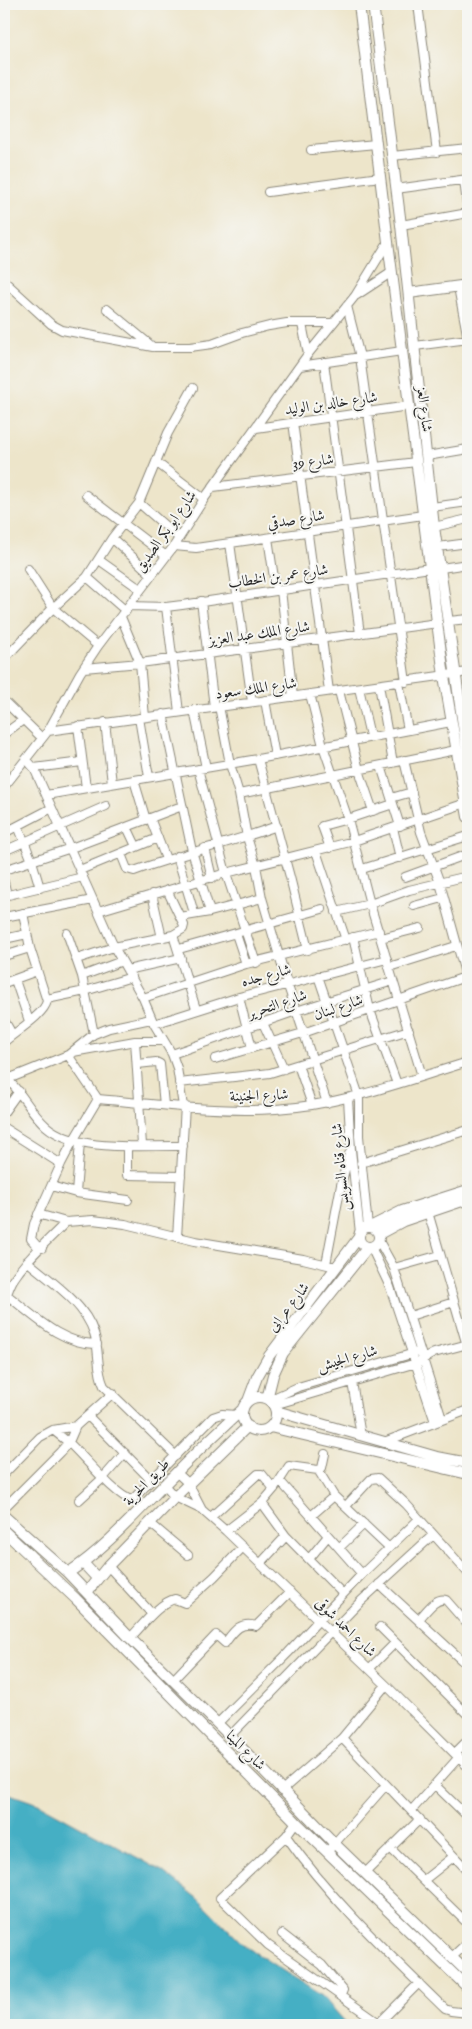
<svg xmlns="http://www.w3.org/2000/svg" width="472" height="2029" font-family="'IM FELL English',Amiri,serif">
<rect width="100%" height="100%" fill="#f6f6f2"/>
<filter id="ink" filterUnits="userSpaceOnUse"><feTurbulence type="fractalNoise" baseFrequency=".02" numOctaves="2"/><feDisplacementMap in="SourceGraphic" scale="10" xChannelSelector="R" yChannelSelector="G"/><feConvolveMatrix kernelMatrix="1 2 1 2 8 2 1 2 1" color-interpolation-filters="sRGB"/></filter>
<filter id="wash" filterUnits="userSpaceOnUse"><feTurbulence type="fractalNoise" baseFrequency=".0096" numOctaves="4" result="noise"/><feDisplacementMap in="SourceGraphic" scale="20" xChannelSelector="R" yChannelSelector="G"/><feGaussianBlur stdDeviation="1.12" result="paint"/><feColorMatrix in="noise" values="0 0 0 0 0 0 0 0 0 0 0 0 0 0 0 0 0 1.4 0 .05"/><feComposite in="paint" operator="in"/></filter>
<g filter="url(#wash)">
<rect width="100%" height="100%" fill="#ede5ca"/>
<!-- water -->
<path fill="#45afc4" stroke="#386d78" d="M4,1792l37,13 121,66 35,27 48,48 77,50 26,29h-344z"/>
</g>
<g filter="url(#ink)">
<g fill="none" stroke-linecap="round" stroke-linejoin="round">
<defs>
<path id="minor" d="M418,4l19,148
M311,150l65,-6
M392,156l76,-8
M464,180l4,32
M396,189l72,-10
M268,192l112,-15
M401,225l67,-12
M4,281l47,43 11,6 91,17h37l22,-3 30,-11 27,-7 18,-3h46
M458,287l10,52
M357,295l35,-23
M347,306l13,51 46,325
M107,309l46,38
M302,324l6,30
M415,346l53,-7
M324,362l36,272
M300,366l102,-15
M293,422l36,269
M256,428l153,-22
M427,456l41,-7
M156,462l48,37
M213,487l203,-25
M86,495l80,61
M139,503l40,35
M432,507l36,-5
M434,527l34,-8
M112,538l40,37
M268,538l8,53
M230,543l22,159
M174,546l22,2 227,-33
M438,547l30,-4
M99,560l41,29
M441,568l27,-4
M28,569l25,39 45,38
M87,577l39,34
M281,590l12,107
M201,601l13,106
M129,606l37,1 16,-2 248,-37
M166,607l13,105
M121,617l19,46 5,54
M449,621l19,-2
M4,659l49,-51 34,-31 25,-39 27,-35 29,-70 25,-45
M84,668l56,-5 298,-40
M399,683l9,47
M379,685l14,78
M359,688l11,48
M339,691l20,79 14,41
M310,694l13,52 25,73 22,85 52,172
M265,700l10,56
M4,701l38,37
M219,706l11,58 9,30 8,43 9,29 6,32 25,85 40,120
M194,710l12,58
M163,714l29,137 18,61
M139,718l10,59
M105,722l7,61
M78,726l8,62
M48,731l420,-59
M4,734l19,-14
M26,759l8,9 80,179 29,51 11,26 18,30 5,14 6,38
M258,759l32,118 18,73
M404,760l17,72 19,51 28,101
M381,766l19,60
M34,768l48,-6
M198,769l28,104 30,90
M134,780l12,40
M4,787l44,-56 32,-58 18,-27 76,-100 30,-47 104,-145 47,-58 33,-54
M239,794l217,-44
M46,795l212,-36 193,-37
M391,798l21,-6
M150,818l16,41
M18,826l14,35 8,27
M127,827l9,19
M393,828l7,30
M4,833l48,-25
M205,848l7,30
M330,848l-8,-22 26,-7 45,-15
M4,851l102,-45
M316,851l30,89
M121,854l6,15 7,2c47,-17 96,-28 143,-45
M177,856l17,57
M362,869l106,-33
M4,870l67,-22 111,-42
M80,870l78,-32
M405,877l63,-23
M4,882l3,13
M167,890l13,27 30,-5 52,-14
M152,894l10,44
M4,896l79,-19
M414,906l29,-8
M98,911l128,-38 128,-32 112,-38
M336,912l34,-8 39,-14 59,-14
M4,917l89,-17
M67,933l15,43 12,58
M236,934l10,30
M173,935l23,74
M353,937l17,73 27,74
M381,938l39,-10
M4,939l23,-5
M179,949l143,-40
M4,956l26,-8
M77,959l37,-12 59,-12 10,-6 1,-4 -4,-8
M389,967l67,-21
M127,970l54,-12
M82,976l40,-15
M318,976l41,120v40l9,91
M15,980l14,41
M4,983l33,-12
M239,997l13,51
M143,998l103,-34 133,-33
M47,999l38,-8 47,-14
M4,1020l8,14
M263,1023l21,46
M154,1024l85,-27 148,-38
M135,1041l7,104
M4,1042c12,-11 40,-27 43,-41l-17,-53 -7,-35
M73,1052l62,-11h29
M172,1054l124,-43 97,-30
M68,1055l30,44c59,5 119,14 178,10 67,-4 129,-28 192,-47
M215,1059l88,-26 165,-57
M138,1064l18,-2 4,2 4,41
M298,1065l14,40
M4,1076c17,14 25,35 42,50 31,27 97,19 137,20
M8,1079l60,-24 26,-21 15,-6 42,-9
M179,1083l91,-10 139,-43
M348,1099l3,51 9,83
M4,1112l15,-21
M4,1128l57,36
M127,1146v29l54,1
M361,1163l107,-33
M51,1186l25,7 52,7
M76,1193l4,-51
M428,1212l40,137
M38,1214l28,8 27,-2 32,4 70,17 108,18 33,8
M177,1237l8,-131
M379,1241l15,27 48,151
M371,1247l19,40 45,135
M42,1248l-4,-1 -7,-8 3,-15 27,-60 12,-23 25,-42
M27,1261c23,20 57,41 67,72 6,17 2,37 10,53l72,70
M326,1264l15,-79 8,-31
M394,1268l46,-13
M7,1295c26,20 55,50 90,49
M4,1302c3,-7 5,-15 9,-22 14,-22 35,-39 53,-58
M410,1316l44,-14
M352,1382l9,54
M269,1400l29,-13 120,-35
M274,1405l142,-42 18,-10 34,-9
M88,1416l63,64
M53,1430c5,4 10,8 15,12 15,13 47,54 64,58l81,-83 9,-3 15,1
M384,1442l84,-32
M318,1470l16,26 55,52
M176,1472l12,11 14,27
M4,1474l36,-37 13,-7 23,-4
M280,1481l82,93
M164,1485l11,12 27,13 24,21 160,154 82,82
M79,1500l24,-22 22,-25
M262,1503l24,33 57,58
M346,1506l25,-27 7,-1 28,26 62,69
M4,1508l56,-56 9,-10 7,-16 37,-33
M311,1516l23,-20
M211,1517l47,-43h4l12,15
M150,1523l38,32
M226,1531l36,-28 12,-14 15,-23 29,4 4,-2 3,-14
M339,1548l25,-24
M309,1559l19,-23
M260,1564l26,-28
M108,1566l44,48
M379,1584l89,82
M419,1619c7,-7 16,-22 27,-19l22,25
M380,1627l88,88
M130,1638c11,-11 30,-36 45,-39l10,4 29,-26 29,-30
M369,1669l26,-26
M173,1680l43,-45 9,8c9,-12 15,-22 31,-17l34,-34
M217,1724l71,-71 74,-79 57,-55
M230,1736l131,-135 72,-66
M342,1738l126,133
M455,1753l13,-13
M435,1785l33,32
M281,1791l61,-53 44,-53
M411,1811l48,-54
M296,1822l-10,14 -66,62 48,47 111,78 40,-40
M286,1836c45,64 103,118 159,173l6,2 17,2
M390,1848l78,76
M327,1852l59,-67
M365,1873l55,-54
M424,1880l29,-23
M282,1934l40,31 21,25 -2,5
M451,1958l17,-16"/>
<path id="secondary" d="M359,4l29,238 56,434 24,141
M373,4l28,221 33,302 34,232
M409,293l59,-8
M370,1227l32,-16 66,-21
M359 1237a10 10 0 1 1 20 0a10 10 0 1 1-20 0Z
M379,1234l24,-13 65,-22
M242 1414a17 17 0 1 1 34 0a17 17 0 1 1-34 0Z
M267,1399l6,-24 10,-22 85,-106
M248,1401l9,-24 12,-21 90,-119
M276,1411l161,46 31,6
M270,1427l198,47
M4,1516l64,57 62,65 100,98 105,108 133,129
M4,1531l72,68 220,223 172,166
M83,1563l14,15
M68,1573c42,-28 73,-66 109,-101 21,-22 44,-43 66,-63
M87,1592l21,-26 67,-69 73,-71"/>
</defs>
<!-- minor casing -->
<use href="#minor" stroke="#8c887a" stroke-width="10"/>
<!-- secondary casing -->
<use href="#secondary" stroke="#8c887a" stroke-width="12"/>
<!-- minor -->
<use href="#minor" stroke="#fff" stroke-width="8"/>
<!-- secondary -->
<use href="#secondary" stroke="#fff" stroke-width="10"/>
</g>
</g>
<g text-anchor="middle" stroke-width="4" stroke-linejoin="round" paint-order="stroke">
<!-- street labels -->
<g font-size="15" fill="#2b2b2b" stroke="#f6f6f2">
<text transform="translate(331 403) rotate(-8)" y="5">شارع خالد بن الوليد</text>
<text transform="translate(425 409) rotate(83)" y="5">شارع العز</text>
<text transform="translate(313 461) rotate(-7)" y="5">شارع 39</text>
<text transform="translate(296 519) rotate(-9)" y="5">شارع صدقي</text>
<text transform="translate(165 531) rotate(-55)" y="5">شارع ابو بكر الصديق</text>
<text transform="translate(278 576) rotate(-8)" y="5">شارع عمر بن الخطاب</text>
<text transform="translate(259 633) rotate(-8)" y="5">شارع الملك عبد العزيز</text>
<text transform="translate(256 688) rotate(-8)" y="5">شارع الملك سعود</text>
<text transform="translate(266 975) rotate(-15)" y="5">شارع جده</text>
<text transform="translate(277 1004) rotate(-19)" y="5">شارع التحرير</text>
<text transform="translate(338 1007) rotate(-19)" y="5">شارع لبنان</text>
<text transform="translate(259 1095) rotate(-2)" y="5">شارع الجنينة</text>
<text transform="translate(340 1167) rotate(-95)" y="5">شارع قناه السويس</text>
<text transform="translate(288 1307) rotate(-52)" y="5">شارع عرابى</text>
<text transform="translate(347 1358) rotate(-16)" y="5">شارع الجيش</text>
<text transform="translate(146 1482) rotate(-46)" y="5">طريق الحرية</text>
<text transform="translate(346 1627) rotate(44)" y="5">شارع احمد شوقى</text>
<text transform="translate(246 1750) rotate(45)" y="5">شارع المينا</text>
</g>
</g>
<!-- margin -->
<rect width="472" height="2029" fill="none" stroke="#f6f6f2" stroke-width="20"/>
</svg>
